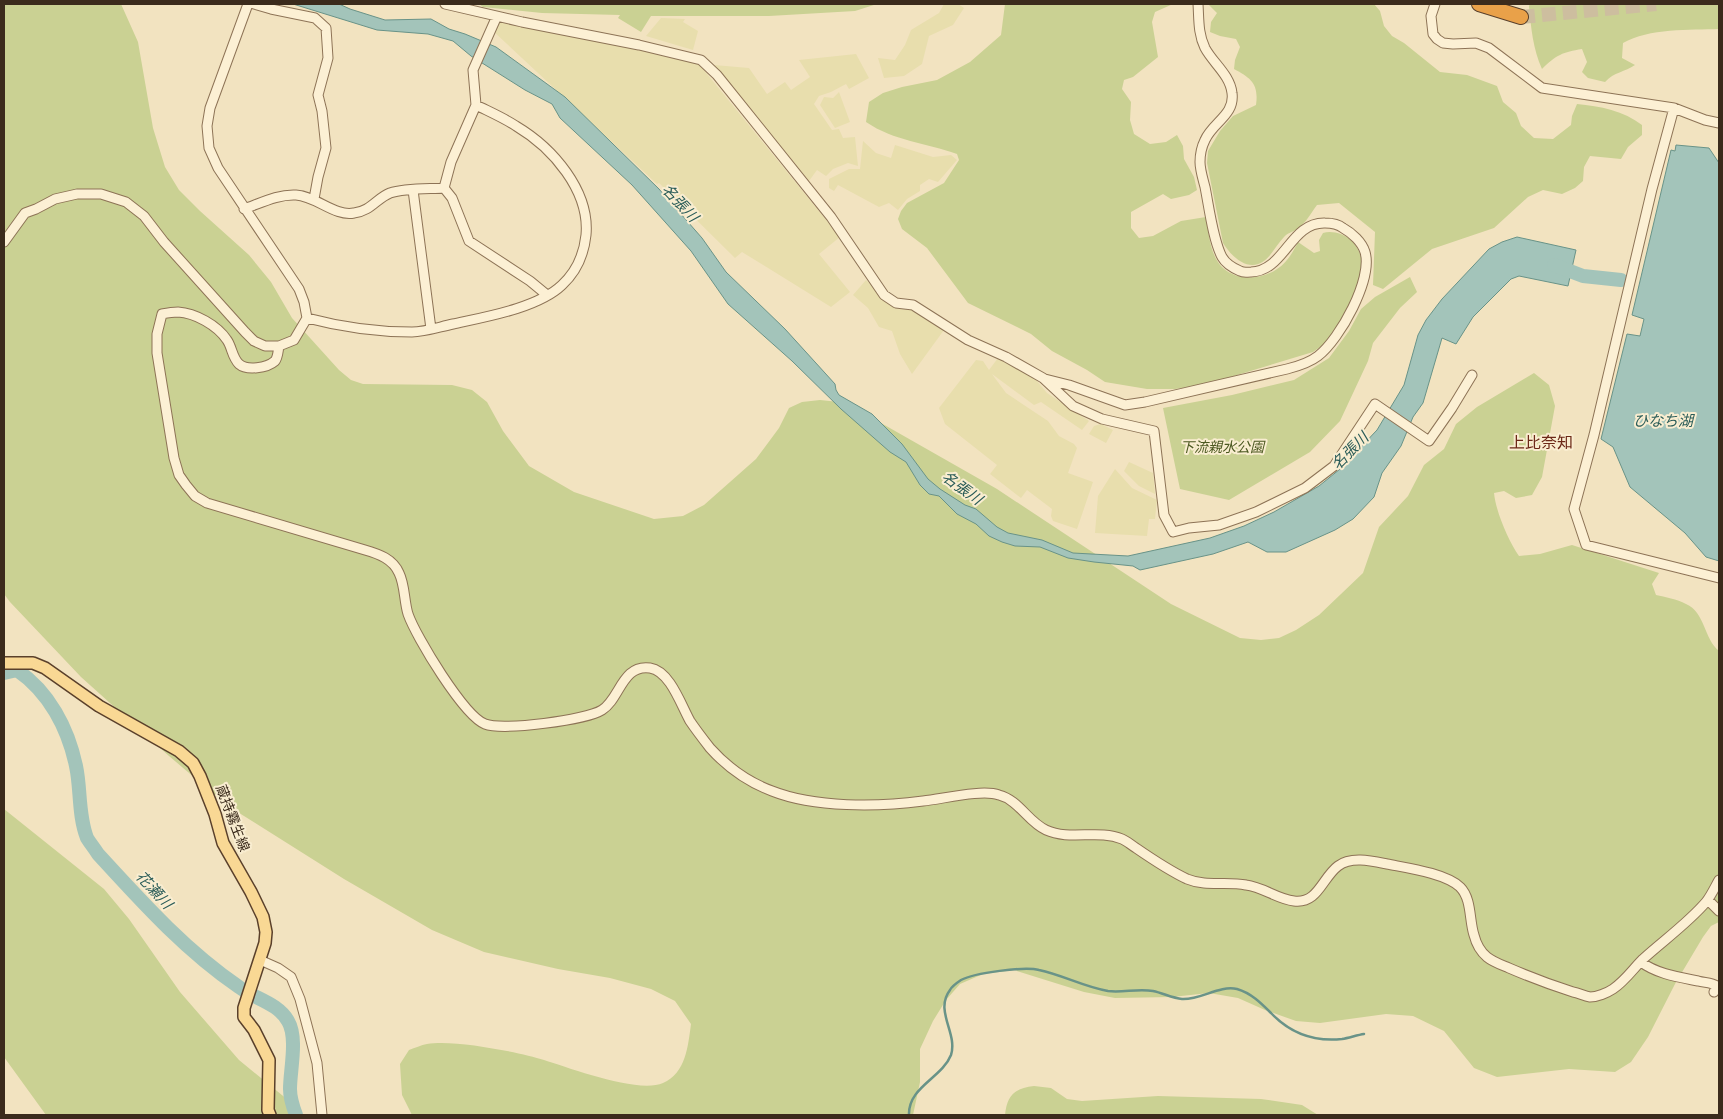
<svg xmlns="http://www.w3.org/2000/svg" width="1723" height="1119" font-family="'Libre Baskerville','Noto Sans JP',serif">
<rect width="100%" height="100%" fill="#f2e3c0"/>
<!-- farmland -->
<path fill="#e8dead" d="M944,4h14l6,4 -11,17 -24,11 -7,28 -18,12 -20,2 -6,-20 17,2 10,-15 6,-15 28,-17z
M497,16l202,48 141,173 -21,17 31,38 -19,15 -89,-55 -7,6 -76,-75 -2,1 -164,-153z
M661,18l24,1 -2,3 15,9 -5,19 -47,-14z
M856,54l13,24 -20,11 -3,-5 -15,8 -12,4 -5,8 18,26 7,-1 4,9 12,-1 3,29 -10,-3 -15,6 -7,7 -9,-6 -8,11 -95,-116 35,3 18,26 18,-12 6,8 19,-13 -11,-17z
M839,92l11,30 -15,6 -15,-23 4,-8 9,1z
M863,141l13,12 15,5 4,-13 38,12 18,-2 6,5 -19,22 -9,-3 -9,6v6l-13,8 -9,11 -9,-7 -10,4 -41,-22 -4,6 -5,-3v-9l20,-10h11z
M866,280l31,28 18,2 29,20 -32,44 -12,-20 -8,-23 -13,-4 -11,-19 -15,-13z
M1001,354l36,27 10,12 42,28 -7,9 -41,-28 -7,3 -42,-31 14,19 42,28 11,15 15,8 3,4 -9,25 25,9 -16,47 -24,-8 -2,-5 1,-7 -25,-19 -6,8 -31,-24 7,-9 -52,-41 -6,-16 37,-48 7,1 6,9z
M1101,424l12,6 -7,13 -17,-9 5,-8z
M1129,462l24,11 2,21 -16,-8 -15,-15z
M1115,469l17,19 25,12 -2,19h-6l-2,17 -52,-3 3,-37z"/>
<!-- green -->
<path fill="#cad193" d="M4,4h117l17,38 15,86 12,39 14,23 21,21 49,44 22,27 21,36 47,52 12,10 12,4 89,1 20,5 15,12 16,29 26,35 45,26 80,27 29,-3 21,-11 52,-46 23,-31 10,-20 13,-6 18,-2 19,2 35,17 123,70 174,115 69,34 21,2 18,-2 17,-8 23,-15 44,-42 16,-46 29,-31 16,-31 20,-16 12,-25 21,-17 57,-34 15,12 6,21 -13,71 -10,18 -16,3 -12,-7 -10,2c2,19 14,47 25,63l21,-2 32,-9 87,28 -7,11 4,11c9,2 21,4 30,9 19,8 18,35 33,47v271l-8,4 -8,11 -28,47 -27,53 -17,25 -16,10 -46,-3 -72,8 -23,-9 -30,-37 -31,-15 -27,-2 -66,9 -24,-2 -31,-11 -27,-12 -29,-5 -37,4 -57,1 -31,-6 -70,-22 -31,4 -23,10 -14,16 -13,21 -13,28v33l-7,33h-501l-10,-20 -2,-31 9,-14c6,-2 12,-5 18,-6 26,-5 91,8 117,16 26,8 94,34 119,23 23,-10 25,-37 28,-59l-16,-23 -24,-12 -41,-11 -52,-9 -74,-17 -52,-22 -88,-51 -116,-73 -59,-50 -88,-79 -71,-75 -6,-8z
M479,4h398l-22,7 -86,5h-118l-10,16 -23,-14 2,-3 -78,-2 -59,-6z
M1005,4h168l-18,8 -3,10 6,35 -25,20 -9,3 -2,9 9,13 -1,18 4,14 16,10 16,-2 11,-7 6,11 1,13 10,18 3,13 -8,5 -18,4 -8,-5 -32,18v16l8,10 14,-2 28,-15 25,-4c3,17 4,39 17,51 14,13 39,12 54,1 10,-6 16,-17 21,-27l16,11 6,-2 -1,-11 4,-7c9,-3 21,1 28,7 8,8 13,20 11,31 -3,19 -23,59 -36,72 -4,3 -9,6 -13,9l-109,33 -29,4h-28l-42,-7 -18,-12 -35,-19 -21,-17 -63,-31 -41,-55 -25,-19 -4,-10 3,-8 6,-8 37,-20 15,-23 -2,-6c-31,-11 -63,-13 -91,-32l3,-20 14,-9 19,-6 35,-7 33,-18 31,-27z
M1208,4h166l6,7 4,15 8,10 12,7 36,29 27,3 30,11 6,16 13,11 5,13 13,12 19,1 18,-14 1,-9 5,-12c23,2 47,7 65,21v10l-14,12 -7,12 -31,-3 -6,11 -1,14 -8,7 -13,6 -19,-4 -15,7 -34,31 -62,21 -49,40 -10,-4 2,-53 -36,-29 -22,2c-6,8 -11,18 -20,24 -4,3 -10,4 -13,8 -7,7 -12,18 -20,24 -16,12 -33,-5 -41,-18l-16,-80 1,-12 12,-20 13,-15 23,-11c3,-21 -5,-27 -22,-36l1,-9 5,-13 -4,-8 -16,-3 -10,-4 1,-10 6,-9z
M1530,4h189v25c-29,1 -70,-1 -96,14l-1,15 13,7c-10,7 -21,7 -30,17l-17,-4 -6,-6 5,-10 -5,-13c-19,3 -26,6 -40,20 -9,-20 -11,-41 -13,-63z
M1410,277l7,15 -17,16 -27,35 -5,18 -28,60 -30,31 -81,48 -49,-11 -17,-81 69,-13 62,-15 35,-22 20,-27 12,-22 14,-12z
M4,809l100,80 25,30 51,73 59,68 49,40 8,15h-250l-42,-58z
M1034,1086l17,2 16,11 15,2 76,-5 103,3 41,6 16,10h-313c2,-20 10,-27 29,-29z"/>
<!-- water -->
<path fill="#a3c4ba" stroke="#699388" d="M293,4h46l11,5 35,11 46,-1 18,10 16,5 31,13 69,50 94,92 43,49 24,34 59,57 50,55 1,6 3,5 33,19 30,30 26,35 12,10 25,16 11,4 21,18 11,6 34,7 31,13 55,3 82,-18 34,-12 30,-14 45,-26 21,-17 37,-39 27,-45 14,-50 8,-15 16,-21 47,-50 13,-7 15,-5 59,13 -8,36 -49,-10 -8,3 -38,38 -17,27 -14,-6 -19,65 -10,14 -12,29 -19,27 -8,24 -21,22 -18,11 -49,22h-19l-19,-10 -35,12 -73,16 -7,-4 -39,-4 -26,-4 -28,-11 -25,-1 -13,-4 -13,-6 -13,-12 -19,-10 -18,-18 -10,-2 -9,-9 -14,-23 -16,-10 -49,-43 -49,-48 -64,-57 -37,-53 -59,-66 -72,-67 -8,-14 -27,-14 -54,-34 -18,-15 -25,-7 -51,-4z
M1676,145l33,3 10,15v398l-13,-4 -21,-24 -55,-46 -17,-40 -12,-8 26,-105 13,2 4,-17 -12,-4 39,-165 4,1z"/>
<g fill="none" stroke-linecap="round" stroke-linejoin="round">
<!-- stream -->
<path stroke="#699388" stroke-width="2.5" d="M909,1115c-1,-28 33,-37 42,-60 7,-22 -17,-44 -1,-65 2,-4 8,-8 11,-10 13,-7 64,-14 78,-10 24,5 45,17 69,21 15,2 30,-3 45,0 10,2 19,7 29,8 19,1 37,-14 55,-10 14,4 24,14 34,24 19,20 43,29 71,26 7,-1 15,-4 22,-5"/>
<!-- river -->
<path stroke="#a3c4ba" stroke-width="14" d="M1554,265l29,11 38,4
M4,673l13,-3c32,22 51,58 59,96 5,23 2,49 11,72 3,5 8,11 11,16 44,48 87,96 141,133 16,12 39,16 49,34 10,17 2,49 2,68 0,10 3,18 6,26"/>
<!-- highway-tunnel -->
<path stroke="#cdbe9f" stroke-width="14" stroke-dasharray="14 7" stroke-linecap="butt" d="M1521,17l135,-13"/>
<defs>
<path id="minor" d="M254,4l17,5 44,9 11,10 2,30 -10,37 4,16 4,37 -8,29 -4,22
M445,4l77,18 117,23 62,15 16,15 114,142 53,78 12,8 17,2 55,35 38,17 37,21 30,28 29,13 52,12 10,84 9,17 16,-4 30,-3 37,-13 49,-24 29,-22 41,-62 54,37 23,-33 20,-33
M1435,4l-4,12 2,18 4,5 6,4 10,1 23,-1 13,5 53,40 132,20 -22,81 -58,246 -20,74 12,36 133,33
M1674,108l31,12 14,3
M444,188l7,-26 25,-57 -3,-35 24,-54
M444,188l8,10 17,43 61,40 17,14
M413,190l18,139
M244,209c17,-6 34,-15 52,-14 20,1 39,22 58,18 17,-2 23,-15 36,-20 15,-5 38,-4 54,-5
M4,242l21,-29 11,-4 19,-10 22,-5h24l25,8 18,14 20,26 81,90 9,9 11,5h14l15,-6 13,-22 -3,-16 -5,-13 -81,-121 -9,-20 -2,-22 3,-18 38,-104
M307,318c34,9 70,14 105,14 13,0 27,-5 41,-8 32,-7 85,-16 109,-39 14,-13 22,-31 24,-50 4,-44 -33,-87 -70,-109 -12,-8 -26,-14 -40,-21
M279,346c-1,5 -1,11 -4,15 -8,7 -28,10 -36,3 -7,-7 -7,-17 -12,-24 -10,-15 -32,-27 -49,-28 -5,0 -11,1 -16,2l-5,20v19l17,105 5,17 7,10 9,11 12,7 158,47c14,4 28,9 34,23 6,12 5,28 9,41 8,23 56,102 77,110 18,7 101,-4 117,-14 18,-11 20,-46 48,-42 20,3 31,37 40,53 6,9 13,18 20,27 17,19 38,34 62,43 43,17 106,16 151,10 20,-2 59,-12 76,-6 20,5 29,27 47,35 24,11 52,-1 76,9 5,2 9,6 14,9 16,11 34,23 51,31 19,8 40,2 59,6 17,2 31,14 48,16 24,3 28,-23 44,-35 13,-10 34,-5 49,-2 20,4 58,9 73,23 12,12 9,33 14,48 2,8 7,17 13,22 6,5 15,8 22,11 21,9 42,17 64,24 6,1 11,4 17,5 7,0 17,-4 23,-8 12,-8 20,-20 30,-30 21,-19 45,-36 63,-57 5,-6 9,-15 13,-22
M1045,379l24,6 56,20 20,-3 142,-33c12,-3 22,-6 31,-13 22,-17 55,-77 47,-104 -3,-10 -13,-19 -22,-24 -5,-4 -11,-5 -18,-5 -35,-1 -40,48 -74,49 -5,0 -7,1 -11,-1 -7,-3 -14,-7 -18,-14 -9,-17 -13,-50 -17,-70 -2,-8 -5,-17 -5,-25 0,-8 2,-16 5,-22 8,-18 30,-25 27,-47 -2,-18 -19,-30 -27,-45 -7,-14 -6,-29 -7,-44
M1708,900l11,11
M260,960l18,8 13,9 9,22 17,64 5,52
M1641,962c16,12 37,15 57,19 7,2 13,1 19,5l-3,6"/>
<path id="major" d="M4,663h29l12,5 54,38 80,45 14,12 7,13 15,38 8,29 28,49 12,25 3,15 -1,11 -21,65v9l10,13 15,30 -1,50 2,5"/>
<path id="highway" d="M1479,4l42,13"/>
</defs>
<!-- minor casing -->
<use href="#minor" stroke="#8d7356" stroke-width="11"/>
<!-- major casing -->
<use href="#major" stroke="#5a402b" stroke-width="14"/>
<!-- highway casing -->
<use href="#highway" stroke="#5a402b" stroke-width="16"/>
<!-- minor -->
<use href="#minor" stroke="#fcf0d4" stroke-width="9"/>
<!-- major -->
<use href="#major" stroke="#f9d894" stroke-width="11"/>
<!-- highway -->
<use href="#highway" stroke="#e9a149" stroke-width="14"/>
</g>
<g text-anchor="middle" stroke-width="4" stroke-linejoin="round" paint-order="stroke">
<!-- park labels -->
<g font-size="14" font-style="italic" fill="#4c5921" stroke="#f9edd0">
<text x="1222" y="452">下流親水公園</text>
</g>
<!-- street labels -->
<g font-size="14" fill="#3b2b1c" stroke="#f9edd0">
<text transform="translate(233 818) rotate(69)" y="5">蔵持霧生線</text>
</g>
<!-- water labels -->
<g font-size="15" font-style="italic" fill="#2a5c58" stroke="#f9edd0">
<text transform="translate(680 203) rotate(47)" y="5">名張川</text>
<text x="1663" y="426">ひなち湖</text>
<text transform="translate(1350 451) rotate(-45)" y="5">名張川</text>
<text transform="translate(962 488) rotate(36)" y="5">名張川</text>
<text transform="translate(154 890) rotate(47)" y="5">花瀬川</text>
</g>
<!-- quarter labels -->
<g font-size="16" fill="#6c2817" stroke="#f9edd0">
<text x="1541" y="448">上比奈知</text>
</g>
</g>
<!-- border -->
<rect width="1723" height="1119" fill="none" stroke="#3b2b1c" stroke-width="10"/>
</svg>
